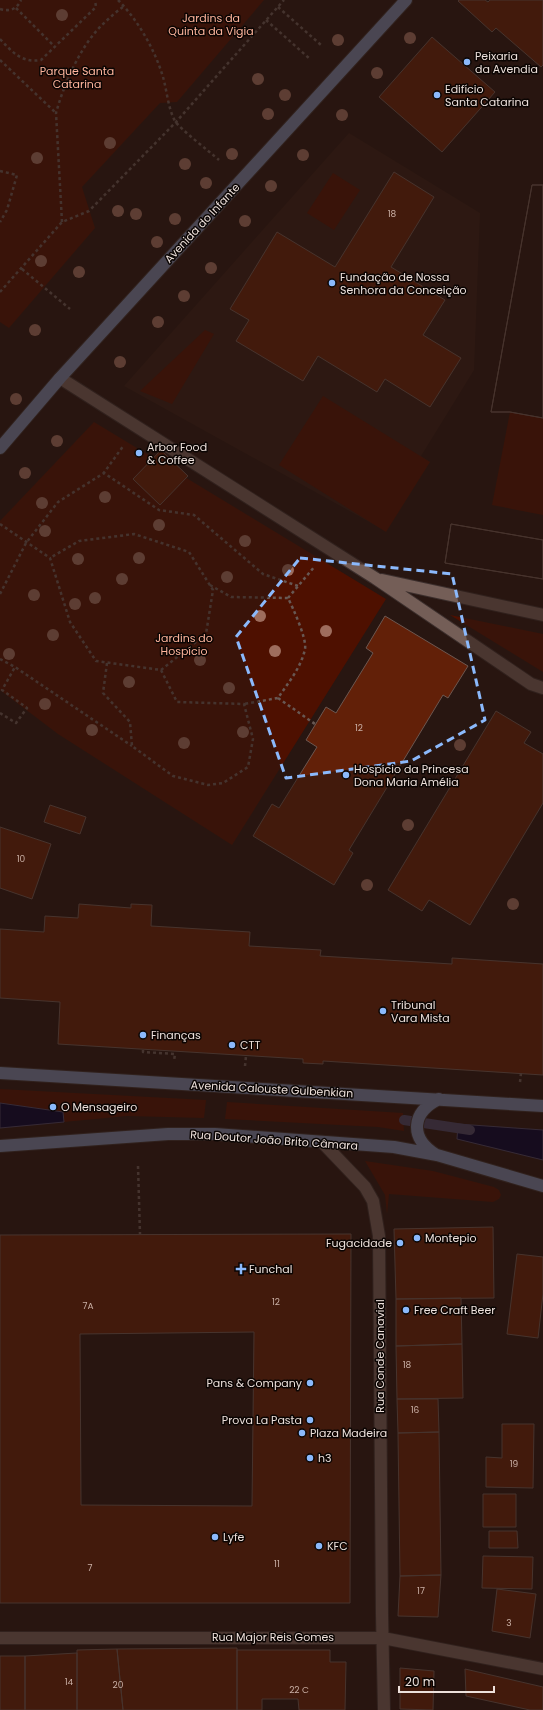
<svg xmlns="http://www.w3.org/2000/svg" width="543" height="1710" font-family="Poppins,sans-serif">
<rect width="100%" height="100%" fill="#281611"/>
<!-- built -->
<path fill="#341c14" d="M349,133l131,80 -6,157 -53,86 9,6 -48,67 -258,-143z"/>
<!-- green -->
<path fill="#4e1000" d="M0,0h264l-87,102 -17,1 -78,84 13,41 -86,100 -9,-6z
M333,173l27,17 -26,40 -27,-17z
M205,330l9,4 -42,70 -32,-13z
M323,396l107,66 -44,70 -107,-67z
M510,412l33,6v97l-51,-10z
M94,422l292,177 -154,246 -174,-111 -58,-44v-169z
M450,615l93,19v38z
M0,1089l206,11 -2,18 -77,-2 -127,12z
M227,1102l176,11 1,18 -26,-4 -153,-8z
M365,1161l68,10 61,16 5,3 2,5 -2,4 -6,3 -104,-8 -2,20 -2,-19z"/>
<!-- water -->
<path fill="#00002f" stroke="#474363" d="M0,1103l63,9 1,10 -64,6z
M458,1124l85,6v30l-86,-21z"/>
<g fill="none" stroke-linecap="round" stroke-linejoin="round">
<!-- stream -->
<path stroke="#474363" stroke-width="10" d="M404,1120l66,10"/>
</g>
<!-- building -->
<path fill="#622008" stroke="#6d5750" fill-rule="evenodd" d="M459,0h26l3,2 2,-2h53v65l-2,2 -45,-39 -4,4 -34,-31z
M432,37l63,55 -53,60 -63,-55z
M394,172l40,25 -43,70 54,33 -22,35 38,23 -31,49 -45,-28 -8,13 -59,-36 -15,25 -67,-40 13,-21 -19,-11 47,-77 58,35z
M532,185h11v233l-33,-6h-19z
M532,185h11v233l-33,-6h-19z
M161,450l27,26 -28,29 -27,-26z
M451,524l92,16v39l-98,-16z
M451,524l92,16v39l-98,-16z
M385,616l83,50 -20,32 -5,-3 -94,155 4,3 -19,32 -81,-49 19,-32 7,4 38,-61 -11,-7 20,-33 10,6 37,-60 -7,-5z
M496,711l35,21 -7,11 19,11v49l-73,122 -41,-25 -7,11 -34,-21z
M50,805l36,12 -6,17 -36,-12z
M0,827l51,17 -19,55 -32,-11z
M79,904l52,4v-4l21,1 -1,21 99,6 -1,14 72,4 -1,6 132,8v-6l91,6v111l-220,-14v3l-20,-1v-4l-245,-15 2,-42 -60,-4v-69l44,3 1,-16 33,2z
M493,1227l1,71 -98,1 -2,-70z
M351,1234l-1,369h-350v-368zM254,1332l-2,174 -171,-1 -1,-171z
M517,1254l26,3v37l-5,44 -31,-4z
M461,1298l1,46 -66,2v-47z
M462,1344l1,54 -66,1 -1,-53z
M397,1399h41l1,33 -41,1z
M502,1424h32l-1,64 -47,-1v-30l16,1z
M439,1432l2,143 -41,1 -2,-143z
M483,1494h33v33h-33z
M489,1531h28l1,17h-29z
M483,1556l50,1 -1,32 -50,-1z
M441,1575l-3,42 -40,-1 2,-40z
M497,1589l39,5 -6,44 -38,-7z
M237,1648v62h-114l-6,-61z
M117,1649l6,61h-46v-60z
M237,1650h93v12h16l-1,48h-46l-1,-11h-36v11h-25z
M77,1653v57h-52v-54z
M0,1656h25v54h-25z
M400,1668l34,3 -1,39 -33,-1z
M465,1669l78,18v23h-13l-64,-14z"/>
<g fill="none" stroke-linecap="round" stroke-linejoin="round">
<defs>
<path id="minor" d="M60,378l315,200 156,106 12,4
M382,580l161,35
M322,1142l43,45 8,14 6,35 3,378 2,96
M0,1638h383l160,31"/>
<path id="major" d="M0,448l60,-70 346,-378
M0,1073l543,33
M0,1146l168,-12h47l179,13 43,8 106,31
M435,1154c-26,-17 -23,-42 4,-55"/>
</defs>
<!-- minor casing -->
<use href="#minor" stroke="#3c2f2d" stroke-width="14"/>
<!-- major casing -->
<use href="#major" stroke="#3c2f2d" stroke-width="14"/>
<!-- path -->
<path stroke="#685853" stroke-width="2.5" stroke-dasharray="3 3" stroke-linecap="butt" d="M118,0c20,20 37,50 45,77 4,14 5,31 12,44 5,8 35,31 44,39
M278,7l43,38
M16,8l39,39
M0,9c10,3 17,0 21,-9
M266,20l44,39
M0,39c13,14 22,24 41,21l55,-53 -1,-7
M0,60l56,53
M0,171l17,4 -10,35 -7,12
M62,222l-6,-109c8,-29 24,-66 45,-87 7,-7 15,-14 23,-20
M22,269l48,40
M0,292l62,-70 27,-11 87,-89 108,-122
M103,474l21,-29
M0,524l50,34 20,64 26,39 65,9 45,-36 7,-44 -24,-38 -55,-18 -55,7 -29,17
M210,585l21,12 57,1c5,10 19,41 17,51 -4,19 -17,34 -27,49l-34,6
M0,594l26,-51 32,-41 46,-29 55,37 35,5 69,59 35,12
M288,598l27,-32
M0,659l15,8 117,79
M107,663l-4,30 27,29 2,24 41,30 35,9 15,-2 25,-16 5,-28 -9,-35 -67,-2 -16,-32
M278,698l37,26
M0,713l16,10 11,-15 -25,-18 13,-23
M143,1050v2l32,2 -1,7
M245,1066l1,-10
M520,1082l1,-9
M138,1166l2,68"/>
<!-- minor -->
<use href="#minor" stroke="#745e57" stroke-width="12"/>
<!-- major -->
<use href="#major" stroke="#7382a2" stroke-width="12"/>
</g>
<!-- trees -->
<g fill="#9e6d5d">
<circle cx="62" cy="15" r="6"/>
<circle cx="410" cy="38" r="6"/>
<circle cx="338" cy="40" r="6"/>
<circle cx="377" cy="73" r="6"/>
<circle cx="258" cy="79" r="6"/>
<circle cx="285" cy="95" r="6"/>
<circle cx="268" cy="114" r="6"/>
<circle cx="342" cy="115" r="6"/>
<circle cx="110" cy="143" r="6"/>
<circle cx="232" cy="154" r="6"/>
<circle cx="303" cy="155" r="6"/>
<circle cx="37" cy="158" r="6"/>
<circle cx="185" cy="164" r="6"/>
<circle cx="206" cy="183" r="6"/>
<circle cx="271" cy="186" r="6"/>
<circle cx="118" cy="211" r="6"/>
<circle cx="136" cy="214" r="6"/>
<circle cx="175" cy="219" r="6"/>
<circle cx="245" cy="221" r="6"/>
<circle cx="157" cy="242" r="6"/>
<circle cx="41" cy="261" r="6"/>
<circle cx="211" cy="268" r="6"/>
<circle cx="79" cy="272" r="6"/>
<circle cx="184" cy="296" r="6"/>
<circle cx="158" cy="322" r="6"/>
<circle cx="35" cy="330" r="6"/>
<circle cx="120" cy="362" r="6"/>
<circle cx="16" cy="399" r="6"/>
<circle cx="57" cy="441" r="6"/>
<circle cx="25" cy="473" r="6"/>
<circle cx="105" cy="497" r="6"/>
<circle cx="42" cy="503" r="6"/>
<circle cx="159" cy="525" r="6"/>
<circle cx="45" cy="531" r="6"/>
<circle cx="245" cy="541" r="6"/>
<circle cx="139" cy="558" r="6"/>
<circle cx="78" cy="559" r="6"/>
<circle cx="288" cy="570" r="6"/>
<circle cx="227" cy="577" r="6"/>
<circle cx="122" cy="579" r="6"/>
<circle cx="34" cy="595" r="6"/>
<circle cx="95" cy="598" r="6"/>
<circle cx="75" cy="604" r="6"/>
<circle cx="260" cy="616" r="6"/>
<circle cx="326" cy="631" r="6"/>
<circle cx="53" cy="635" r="6"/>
<circle cx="275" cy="651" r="6"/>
<circle cx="9" cy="654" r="6"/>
<circle cx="200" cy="660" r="6"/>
<circle cx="129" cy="682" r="6"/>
<circle cx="229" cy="688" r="6"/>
<circle cx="45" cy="704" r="6"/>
<circle cx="92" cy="730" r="6"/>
<circle cx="243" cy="732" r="6"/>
<circle cx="184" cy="743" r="6"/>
<circle cx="460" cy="745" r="6"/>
<circle cx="408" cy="825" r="6"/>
<circle cx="367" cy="885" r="6"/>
<circle cx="513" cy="904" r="6"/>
</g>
<!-- marked area -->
<path d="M0 0H543V1710H0ZM300,558l152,16 33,146 -74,41 -125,17 -50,-141z" fill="#281611" fill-opacity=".55" fill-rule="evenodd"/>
<path fill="none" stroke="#8bb9fc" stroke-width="3" stroke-dasharray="8 5" stroke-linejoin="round" d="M300,558l152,16 33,146 -74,41 -125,17 -50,-141z"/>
<!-- markers -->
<g fill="#8bb9fc" stroke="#0b0503" stroke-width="1.5">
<circle cx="467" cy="62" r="4"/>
<circle cx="437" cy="95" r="4"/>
<circle cx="332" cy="283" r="4"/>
<circle cx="139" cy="453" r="4"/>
<circle cx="346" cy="775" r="4"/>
<circle cx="383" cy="1011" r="4"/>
<circle cx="143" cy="1035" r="4"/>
<circle cx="232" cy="1045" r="4"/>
<circle cx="53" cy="1107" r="4"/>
<circle cx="417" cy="1238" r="4"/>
<circle cx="400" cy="1243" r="4"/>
<path d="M239 1263h4v4h4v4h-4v4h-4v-4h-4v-4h4z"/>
<circle cx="406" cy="1310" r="4"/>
<circle cx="310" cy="1383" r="4"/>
<circle cx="310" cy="1420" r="4"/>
<circle cx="302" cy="1433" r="4"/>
<circle cx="310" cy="1458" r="4"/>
<circle cx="215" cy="1537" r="4"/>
<circle cx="319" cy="1546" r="4"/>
</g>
<g text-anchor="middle" stroke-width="3" stroke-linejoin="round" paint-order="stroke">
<!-- number labels -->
<g font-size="9" fill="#cab0a6">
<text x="392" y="217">18</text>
<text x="359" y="731">12</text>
<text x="21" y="862">10</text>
<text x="276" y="1305">12</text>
<text x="88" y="1309">7A</text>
<text x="407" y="1368">18</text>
<text x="415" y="1413">16</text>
<text x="514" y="1467">19</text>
<text x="277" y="1567">11</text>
<text x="90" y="1571">7</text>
<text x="421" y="1594">17</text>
<text x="509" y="1626">3</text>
<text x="69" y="1685">14</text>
<text x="118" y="1688">20</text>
<text x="299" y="1693">22 C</text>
</g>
<!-- park labels -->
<g font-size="11" fill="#feb49c" stroke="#0b0503">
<text x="211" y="22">Jardins da<tspan x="211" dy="13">Quinta da Vigia</tspan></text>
<text x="77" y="75">Parque Santa<tspan x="77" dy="13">Catarina</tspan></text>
<text x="184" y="642">Jardins do<tspan x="184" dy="13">Hospício</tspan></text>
</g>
<!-- poi labels -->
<g font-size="11" fill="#ede0db" stroke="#0b0503" text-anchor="start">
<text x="475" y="60">Peixaria<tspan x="475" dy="13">da Avendia</tspan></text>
<text x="445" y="93">Edifício<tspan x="445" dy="13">Santa Catarina</tspan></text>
<text x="340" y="281">Fundação de Nossa<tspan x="340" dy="13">Senhora da Conceição</tspan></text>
<text x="147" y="451">Arbor Food<tspan x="147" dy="13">&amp; Coffee</tspan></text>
<text x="354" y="773">Hospício da Princesa<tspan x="354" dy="13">Dona Maria Amélia</tspan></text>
<text x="391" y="1009">Tribunal<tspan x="391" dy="13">Vara Mista</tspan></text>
<text x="151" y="1039">Finanças</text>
<text x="240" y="1049">CTT</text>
<text x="61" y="1111">O Mensageiro</text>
<text x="425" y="1242">Montepio</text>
<text x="392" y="1247" text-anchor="end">Fugacidade</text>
<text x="249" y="1273">Funchal</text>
<text x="414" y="1314">Free Craft Beer</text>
<text x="302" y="1387" text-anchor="end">Pans &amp; Company</text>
<text x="302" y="1424" text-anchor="end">Prova La Pasta</text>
<text x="310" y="1437">Plaza Madeira</text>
<text x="318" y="1462">h3</text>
<text x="223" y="1541">Lyfe</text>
<text x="327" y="1550">KFC</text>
</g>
<!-- street labels -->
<g font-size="11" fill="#ede0db" stroke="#0b0503">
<text transform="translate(202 223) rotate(-47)" y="4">Avenida do Infante</text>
<text transform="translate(272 1089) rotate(3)" y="4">Avenida Calouste Gulbenkian</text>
<text transform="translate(274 1140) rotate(4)" y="4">Rua Doutor João Brito Câmara</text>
<text transform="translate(380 1356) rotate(-90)" y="4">Rua Conde Canavial</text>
<text x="273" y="1641">Rua Major Reis Gomes</text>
</g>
</g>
<!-- scale -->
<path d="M399 1686v6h95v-6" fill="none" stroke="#ede0db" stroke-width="2"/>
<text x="405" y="1686" font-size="12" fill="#ede0db" stroke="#0b0503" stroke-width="3" paint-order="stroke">20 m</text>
</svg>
